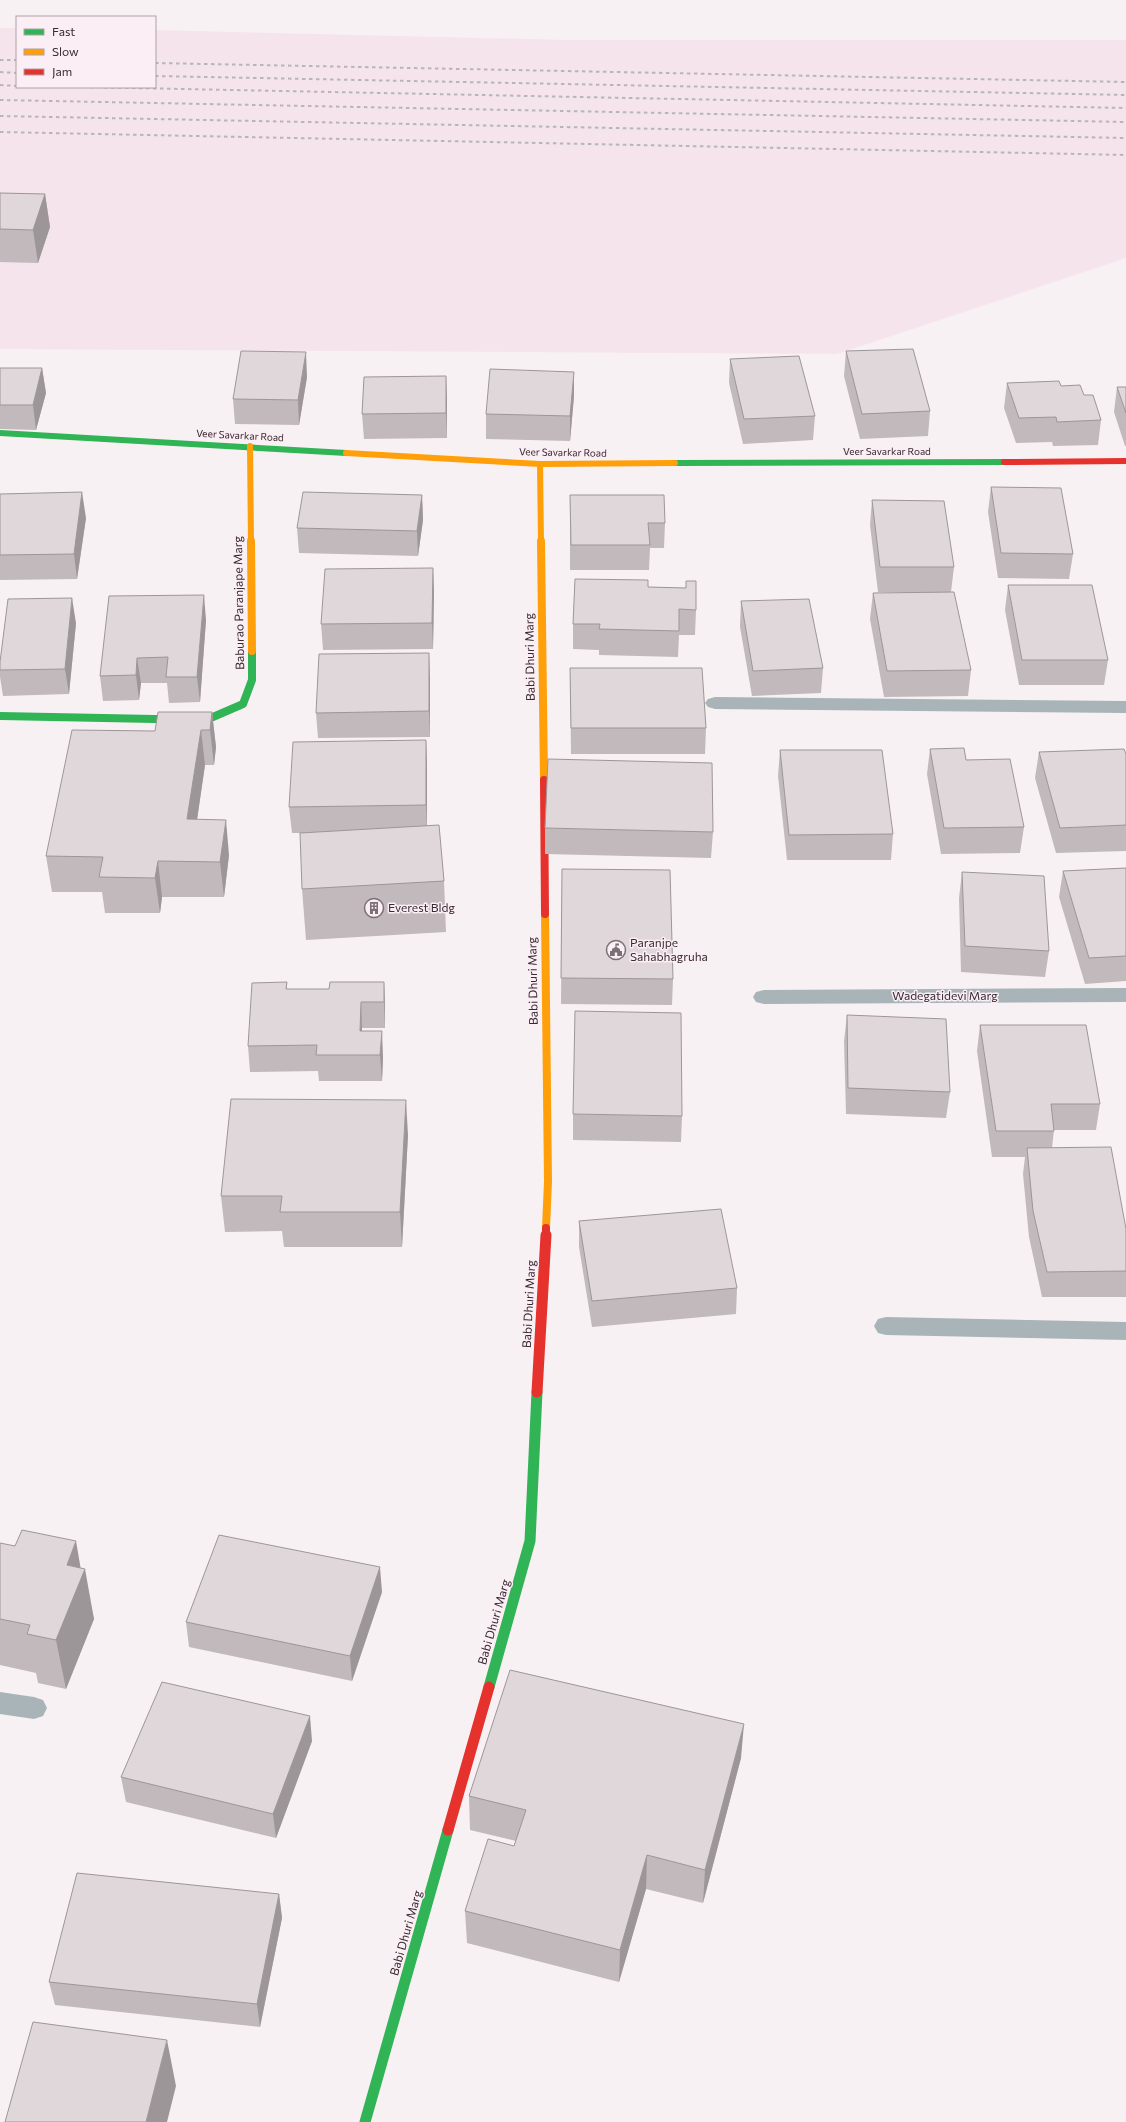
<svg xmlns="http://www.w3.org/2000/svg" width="1126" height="2122" font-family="Commissioner,sans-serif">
<rect width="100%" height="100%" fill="#f8f1f4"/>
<!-- built -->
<path fill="#f5e4ec" d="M0,28h17v59h138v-57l410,10h561v218l-289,96 -837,-5z"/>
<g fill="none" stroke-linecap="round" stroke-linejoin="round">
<!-- street -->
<path fill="#a8b4b8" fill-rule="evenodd" d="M715,697l411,4v12l-411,-4 -7,-2 -3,-4 3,-4z
M1126,988v14l-362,2 -8,-2 -3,-5 3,-5 8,-2z
M886,1317l240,5v18l-240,-5 -8,-2 -4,-7 4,-7z
M0,1692l34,5 9,3 4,8 -4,8 -9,3 -34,-5z"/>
<!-- fast-far2 -->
<path stroke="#30b455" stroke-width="6" d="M0,433l346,20
M675,463l329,-1"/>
<!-- fast-far1 -->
<path stroke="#30b455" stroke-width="8" d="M0,716l206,4 37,-16 9,-24v-29"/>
<!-- fast -->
<path stroke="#30b455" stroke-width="11" d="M489,1687l41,-146 7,-149
M365,2122l83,-292"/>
<!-- slow-far1 -->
<path stroke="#ff9f0a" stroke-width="6" d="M250,446l1,96
M346,453l194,11 135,-1
M540,464l1,78"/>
<!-- slow -->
<path stroke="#ff9f0a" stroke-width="8" d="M251,541l1,110
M541,541l3,239
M545,914l3,267 -2,47"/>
<!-- jam-far2 -->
<path stroke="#e5322d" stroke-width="6" d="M1004,462l122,-1"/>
<!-- jam-far1 -->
<path stroke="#e5322d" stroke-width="8" d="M544,780l1,134
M546,1236v-8"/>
<!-- jam -->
<path stroke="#e5322d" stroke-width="11" d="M537,1392l9,-157
M448,1830l41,-143"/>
<!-- rail -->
<path stroke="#b5b6b8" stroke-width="2" stroke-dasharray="3.5 3.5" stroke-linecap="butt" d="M0,60h17
M155,63l971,19
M0,72l17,1
M155,76l971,19
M0,85l17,1
M83,87l1043,21
M0,100l1126,22
M0,116l1126,22
M0,132l1126,23"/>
</g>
<!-- wall -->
<path fill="#c1b9bc" d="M0,193l45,1 5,33 -12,36 -38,-1z
M846,351l84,60 -2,25 -68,3 -16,-63z
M730,359l85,57 -2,24 -70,4 -14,-61z
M0,368h42l4,25 -10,37 -36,-1z
M574,372v24l-4,45 -84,-2v-25z
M446,376l1,25v37l-83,1 -2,-25z
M307,377l-8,48 -64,-1 -2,-25z
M1007,383l54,3 23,9 17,25 -3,25 -45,1 -1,-4 -36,1 -12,-35z
M1117,387h9v59h-1l-11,-34z
M991,487l82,67 -4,25 -71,-1 -10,-66z
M0,494l86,24 -9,61 -77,1z
M422,495l1,25 -5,36 -119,-3 -2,-25z
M570,495l95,28 -1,25h-14l-1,22h-79z
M872,500l82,67 -3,25 20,78 -3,26 -84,1 -14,-78 3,-26 61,-1h-56l-8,-67z
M433,568l1,25 -1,56 -110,1 -2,-26z
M686,581l10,29 -1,25h-16l-1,22 -79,-2v-5l-26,-1v-25l75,-37 38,1z
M1008,585l100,75 -4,25h-85l-14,-75z
M741,601l82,67 -2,25 -69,3 -12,-69z
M206,620l-6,82 -31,1 -2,-20h-26l-2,17 -36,1 -3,-25z
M76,623l-7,71 -66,2 -3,-19v-15z
M570,668l136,60 -1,26h-134z
M430,678v59l-112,1 -2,-25z
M212,712l4,35 -2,18h-9l-8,54 32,36 -5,42h-62l-2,16h-55l-3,-21h-50l-6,-36z
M426,740l1,26v59l17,56 2,51 -140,8 -4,-51 1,-56h-11l-3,-26z
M930,749l36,11 58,67 -4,26 -79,1 -14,-80z
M780,750l113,84 -2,26h-104l-9,-84z
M1039,752l87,2v97l-70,2 -21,-75z
M545,828l168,4 -2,26 -166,-4z
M1126,868v113l-41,3 -26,-87 4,-26z
M562,869l111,110 -1,26 -111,-1z
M962,872l87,79 -4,26 -84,-5 -2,-74z
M287,982v7h42l55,-7 1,25v21h-23v3l21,26 -1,24h-63l-1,-10 -68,1 -2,-26z
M847,1015l103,77 -4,26 -100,-4 -2,-73z
M980,1025l120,79 -4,26h-42l-2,18 74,81v68h-84l-13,-60 -6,-63 2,-17h-33l-15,-106z
M573,1114l109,2 -1,26 -108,-2z
M408,1135l-6,112h-118l-2,-16 -57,1 -4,-36z
M579,1221l158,67 -1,26 -144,13 -13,-80z
M0,1543l81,26 13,50 -28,70 -28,-6 -2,-10 -36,-8z
M382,1592l-30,89 -163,-34 -3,-25z
M312,1741l-36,97 -150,-36 -5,-25z
M741,1758l-38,145 -57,-14 -27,93 -152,-39 -2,-32 49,-65 2,-5 -46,-11 -1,-34z
M279,1894l3,24 -22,109 -205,-22 -6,-23z"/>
<!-- shaded-wall -->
<path fill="#9d9699" d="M45,194l5,33 -12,36 -5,-33z
M306,352l1,25 -8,48 -1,-25z
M42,368l4,25 -10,37 -3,-25z
M574,372v24l-4,45v-25z
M446,376l1,25v37l-1,-25z
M82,492l4,26 -9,61 -3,-25z
M422,495l1,25 -5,36 -1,-25z
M433,568l1,25 -1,56 -1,-26z
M204,595l2,25 -6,82 -3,-25z
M72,598l4,25 -7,71 -4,-25z
M429,653l1,25v59l-1,-26z
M137,658l4,25 -2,17 -3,-25z
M212,712l4,35 -2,18 -4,-35z
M201,730l4,35 -13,90 -5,-36z
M426,740l1,26v65l-1,-26z
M226,820l3,35 -5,42 -4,-35z
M158,861l4,36 -2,16 -5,-35z
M384,982l1,25v21l-1,-26z
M361,1002l1,26v29l-2,-26z
M382,1031l1,26 -1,24 -2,-26z
M406,1100l2,35 -6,112 -2,-35z
M76,1541l6,35 3,-7 9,50 -28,70 -10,-49 11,-75z
M380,1567l2,25 -30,89 -2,-25z
M310,1716l2,25 -36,97 -3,-24z
M744,1724l-3,34 -38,145 2,-33z
M647,1855l-1,34 -27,93 1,-32z
M279,1894l3,24 -22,109 -3,-23z
M167,2040l9,46 -9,36h-21z"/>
<!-- building -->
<path fill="#e0d7db" stroke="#9d9699" d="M0,193l45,1 -12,36 -33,-1z
M913,349l17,62 -68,3 -16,-63z
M241,351l65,1 -8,48 -65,-1z
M799,356l16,60 -71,3 -14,-60z
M0,368h42l-9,37h-33z
M490,369l84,3 -4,44 -84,-2z
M446,376v37l-84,1 2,-37z
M1059,381l2,5 19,-1 4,10h9l8,25 -44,2 -1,-5 -37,1 -12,-35z
M1117,387h9v26z
M991,487l70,1 12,66 -72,-1z
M82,492l-8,62 -74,1v-61z
M303,492l119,3 -5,36 -120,-3z
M570,495h94l1,28h-17l2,22h-79z
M872,500l72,1 10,66h-74z
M433,568l-1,55 -111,1 4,-55z
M575,579l73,1v7l38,1v-7h10v29l-17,-1v22l-80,-2 1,-5h-27z
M1008,585h84l16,75h-86z
M954,592l17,78 -84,1 -14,-78z
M204,595l-7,82h-31l2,-20 -31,1 -1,17 -36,1 9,-80z
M72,598l-7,71 -65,1v-8l8,-63z
M809,599l14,69 -70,3 -12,-70z
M429,653v58l-113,2 3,-59z
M570,668h132l4,60h-135z
M158,712h54l-2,18h-9l-14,89 39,1 -6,42 -62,-1 -3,17 -56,-1 4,-20 -57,-1 26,-126 83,1z
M426,740v65l-137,2 4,-65z
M964,748l2,12 44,-1 14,68 -80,1 -14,-79z
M1124,749l2,5v71l-66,3 -21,-76z
M780,750h102l11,84 -104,1z
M548,759l164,4 1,69 -168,-4z
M439,825l5,56 -142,8 -2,-56z
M1126,868v88l-37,2 -26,-87z
M562,869l108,1 3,109 -112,-1z
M962,872l82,4 5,75 -84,-5z
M287,982l-1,7h43l1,-7h54v20h-23l-1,29h22l-2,24h-64l1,-10 -69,1 4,-63z
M575,1011l106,2 1,103 -109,-2z
M847,1015l99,4 4,73 -102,-4z
M980,1025h106l14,79h-49l3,27h-58z
M231,1099l175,1 -6,112h-120l2,-16h-61z
M1111,1147l15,82v42l-79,1 -14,-61 -6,-63z
M721,1209l16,79 -145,13 -13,-80z
M22,1530l54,11 -9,24 18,4 -29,71 -29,-6 3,-9 -30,-6v-76l15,3z
M219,1535l161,32 -30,89 -164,-34z
M510,1670l234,54 -39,146 -58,-15 -27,95 -155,-39 23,-72 26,7 12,-36 -57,-14z
M162,1682l148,34 -37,98 -152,-37z
M77,1873l202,21 -22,110 -208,-22z
M33,2022l134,18 -21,82h-141z"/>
<!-- icons -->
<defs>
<symbol id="building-ring" viewBox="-11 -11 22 22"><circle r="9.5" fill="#fbeef4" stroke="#7b7075" stroke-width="1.5"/><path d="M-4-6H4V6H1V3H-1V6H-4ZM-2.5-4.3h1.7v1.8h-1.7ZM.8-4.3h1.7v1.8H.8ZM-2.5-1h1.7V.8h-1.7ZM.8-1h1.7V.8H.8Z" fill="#7b7075"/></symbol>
<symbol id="civic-ring" viewBox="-11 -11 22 22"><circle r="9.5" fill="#fbeef4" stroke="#7b7075" stroke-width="1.5"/><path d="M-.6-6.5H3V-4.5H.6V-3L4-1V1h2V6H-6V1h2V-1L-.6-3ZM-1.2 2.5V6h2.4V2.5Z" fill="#7b7075"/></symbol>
</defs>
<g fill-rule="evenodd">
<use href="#building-ring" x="363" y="897" width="22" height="22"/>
<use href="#civic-ring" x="605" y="939" width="22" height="22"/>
</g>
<g text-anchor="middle" stroke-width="3" stroke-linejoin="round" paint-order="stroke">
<!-- far-street labels -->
<g font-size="10" fill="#372a31" stroke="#fbeef4">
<text transform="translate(240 435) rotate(3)" y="4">Veer Savarkar Road</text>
<text x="887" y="455">Veer Savarkar Road</text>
<text transform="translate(563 452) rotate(1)" y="4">Veer Savarkar Road</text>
</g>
<!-- street labels -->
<g font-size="12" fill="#372a31" stroke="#fbeef4">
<text transform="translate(239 603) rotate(-91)" y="4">Baburao Paranjape Marg</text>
<text transform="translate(530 657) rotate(-91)" y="4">Babi Dhuri Marg</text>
<text transform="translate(533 981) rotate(-91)" y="4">Babi Dhuri Marg</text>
<text x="945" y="1000">Wadegatidevi Marg</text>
<text transform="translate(529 1304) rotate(-87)" y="4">Babi Dhuri Marg</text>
<text transform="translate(494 1622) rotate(-74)" y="4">Babi Dhuri Marg</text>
<text transform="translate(406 1933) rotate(-74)" y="4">Babi Dhuri Marg</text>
</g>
<!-- poi labels -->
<g font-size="12" fill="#372a31" stroke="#fbeef4" text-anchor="start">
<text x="388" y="912">Everest Bldg</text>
<text x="630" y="947">Paranjpe<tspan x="630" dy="14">Sahabhagruha</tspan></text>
</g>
</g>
<!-- legend -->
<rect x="16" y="16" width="140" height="72" fill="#fbeef4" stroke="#ada0a6"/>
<rect x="24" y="29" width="20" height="6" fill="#30b455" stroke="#ada0a6"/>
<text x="52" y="36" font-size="12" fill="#372a31">Fast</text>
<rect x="24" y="49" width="20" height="6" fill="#ff9f0a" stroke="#ada0a6"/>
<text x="52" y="56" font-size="12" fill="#372a31">Slow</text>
<rect x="24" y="69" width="20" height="6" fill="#e5322d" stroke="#ada0a6"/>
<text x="52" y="76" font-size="12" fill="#372a31">Jam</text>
</svg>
